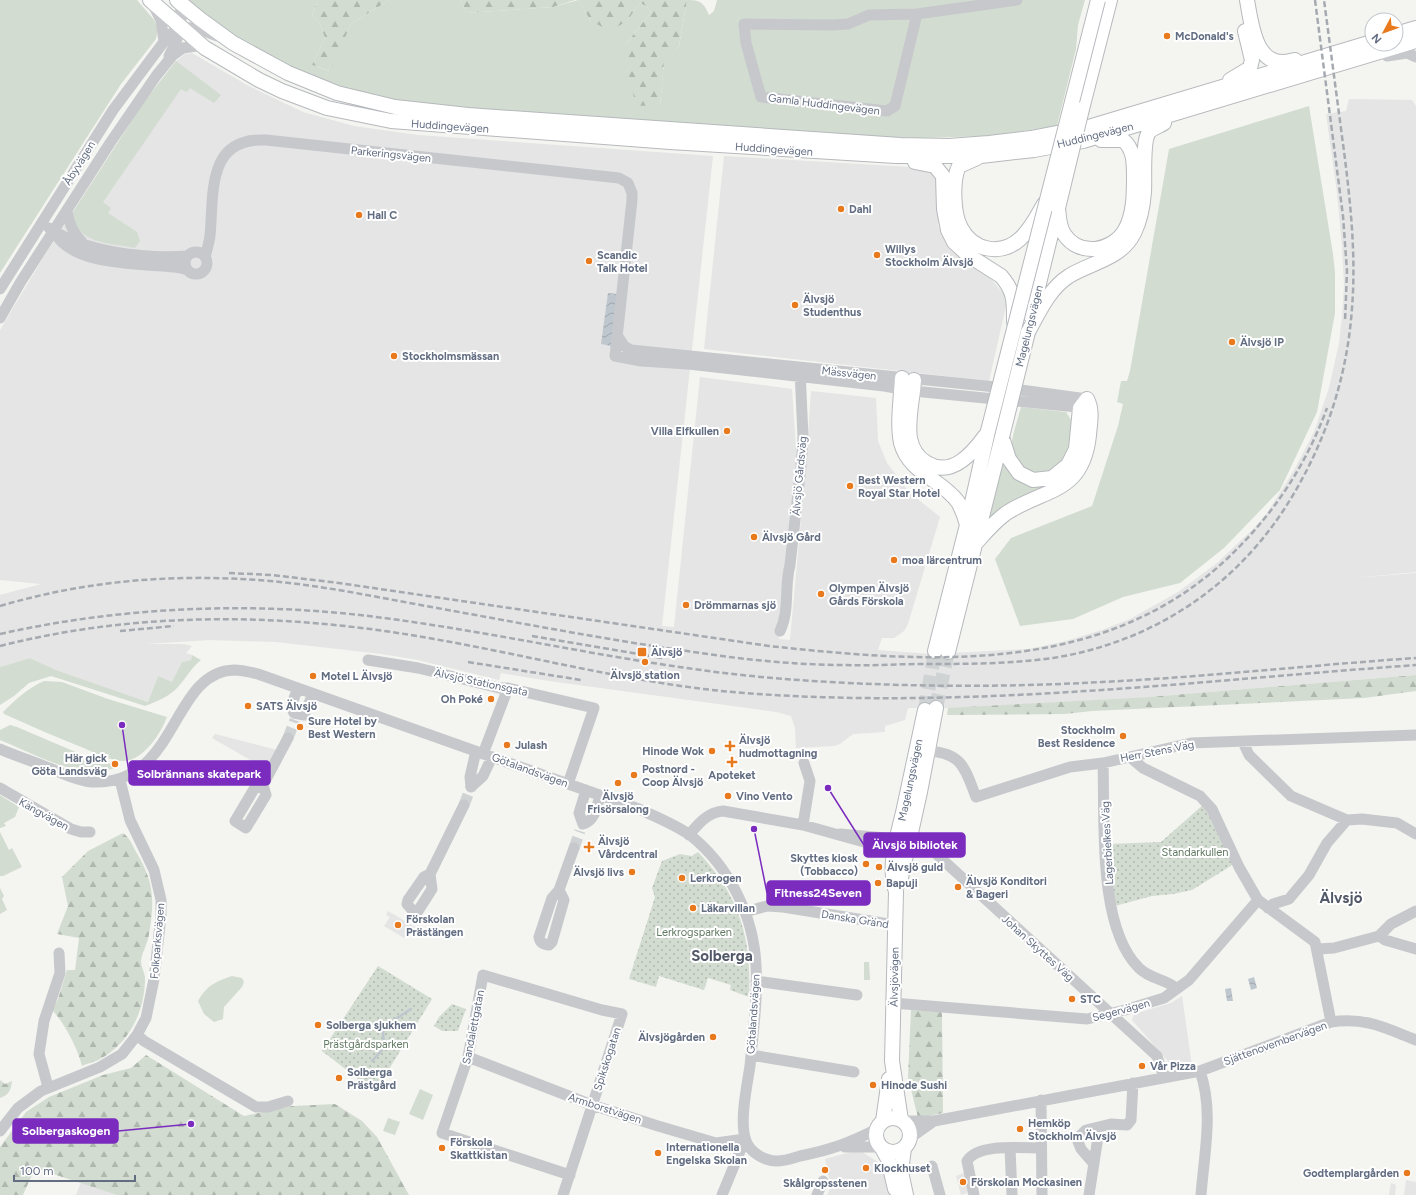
<svg xmlns="http://www.w3.org/2000/svg" width="1416" height="1195" font-family="Figtree,sans-serif">
<defs>
<pattern id="forest-firs" width="22" height="20" patternUnits="userSpaceOnUse"><rect width="22" height="20" fill="#d3dcd1"/><path d="M5 1l3.5 6h-7zM16 11l3.5 6h-7z" fill="#afb7af"/></pattern>
<pattern id="park-dots" width="8" height="8" patternUnits="userSpaceOnUse"><rect width="8" height="8" fill="#d3dcd1"/><path d="M2 2h.1M6 6h.1" fill="none" stroke="#afb7af" stroke-width="1.8" stroke-linecap="round"/></pattern>
<pattern id="water-waves" width="16" height="10" patternUnits="userSpaceOnUse"><rect width="16" height="10" fill="#bfc7ce"/><path d="M0 5q4-4 8 0t8 0" fill="none" stroke="#9fa6ad"/></pattern>
</defs>
<rect width="100%" height="100%" fill="#f4f5f0"/>
<!-- built -->
<path fill="#e4e5e4" d="M192,53l55,32 56,27 51,14 64,9 295,21 -51,470 12,1 26,-250 92,12 5,75 -18,175 11,1 16,-175 5,-74 65,7 2,43 9,22 22,29 31,25 -32,107 -4,7 -10,7h-12l-4,12 53,4 97,-5 34,-7 40,-12 28,-11 48,-27 39,-29 37,-35 13,-15 26,-41 21,-40 15,-44 10,-45 3,-26 2,-32 -2,-38 -5,-54 -11,-79 20,-3 3,-12 63,1 4,6v466l-63,6 63,-5v102l-267,22 -187,11h-54l-3,12 -20,6v6l-32,2 -13,10 -6,2 -38,2 -1,-20 -4,-12 -15,-4 -227,-31 -48,-8 -2,7 -81,-20 -36,-6 -106,-12 -66,-2 -65,4h38l9,2 -6,7 6,2 -1,5 -9,2 -10,21 -14,-7 -10,26 -92,-32 -26,-12 -30,9v-72l41,-11 -41,-4v-250l43,-72 101,-156 32,-41 9,-7z
M724,156l203,12 9,8 3,27 -1,23 10,20 16,16 26,16 14,16 2,12 -17,75 -285,-32z
M215,734l62,16 -9,20 -56,-32z
M388,911l27,16 -2,3 -3,-2 -6,10 -20,-12 6,-9 -4,-2z
M1182,996l10,70h-20l-40,-46 2,-6 37,-11z
M859,1150l25,16 7,29h-64l4,-9 -6,-27z
M966,1172l4,20 -9,3 -5,-19z
M1406,1180l10,2v13h-12z
M81,1182l36,13h-41z
M1391,1183l5,2 -1,10h-6z"/>
<!-- grass -->
<path fill="#d3dcd1" d="M0,0h137l18,21 3,9 -2,9 -35,45 -121,189z
M189,0h129l-6,15 8,9 5,14 -13,27 17,6 22,-47 38,-24h71l7,13 86,-6 25,-7 13,21h36l13,-18 6,3 5,6 -28,36 37,57 4,-44 15,-15 8,-46c14,0 17,3 22,15l5,-4 3,-11h368l-7,25 -2,24 -19,77 -68,10 -69,2 -58,-2 -444,-32c-84,-14 -166,-44 -229,-104z
M176,61l45,34 -7,8 -24,-15 -3,4 -6,-3 -78,113 8,6 -3,5 29,19 3,9 -5,7c-26,-5 -60,-4 -62,-36l71,-110z
M1309,106l24,148 2,19v40l-18,99 -37,78 -56,58 -44,35 -57,14 -50,22 -53,7 -25,-67 16,-21 81,-32 26,-80 5,-22 -6,-2 4,-21h6l3,-10 39,-222z
M1021,407l45,5 7,11c-1,14 -2,31 -13,43 -17,18 -43,5 -48,-18 -2,-8 7,-32 9,-41z
M1002,462l8,10 10,8 32,2 -64,41z
M192,655l9,5c-10,8 -14,17 -23,27 -8,9 -22,15 -33,19l-94,-30 -22,7 -15,13 -14,9v-38l30,-9 26,12 92,32 10,-26 14,6 10,-20 9,-2z
M44,681l18,1 46,17 59,18c-6,16 -23,43 -43,44 -12,0 -27,-7 -38,-12 -28,-11 -55,-23 -82,-35l-1,-2c13,-13 25,-24 41,-31z
M10,725l7,2 82,35 16,2v4c-36,13 -82,-15 -115,-28v-10z
M0,795l19,12 -4,10 -11,6 2,3 -6,2z
M0,832l9,18 3,-2 10,19 -19,9h-3z
M0,888l4,8 -2,3 5,11 -7,4z
M864,962h5l1,18h-6z
M232,976l10,2 2,4 -2,5 -18,20 -1,12 -9,3 -10,-8 -6,-13c8,-15 18,-20 34,-25z
M420,1089l13,6 -10,25 -14,-6z
M388,1118l12,4 -5,13 -12,-4z"/>
<!-- forest -->
<path fill="url(#forest-firs)" d="M318,0h71l-38,24 -21,47 -18,-6 13,-27 -5,-14 -8,-9z
M460,0h115l-22,7 -86,6z
M578,0h109l-8,46 -15,16 -4,43 -24,1 -13,-58 28,-36 -5,-6 -6,-3 -13,18 -17,10 -19,-10z
M1416,675v16l-52,7 -272,13 -27,3 -118,1 1,-7 201,-11z
M123,833c6,4 9,11 12,17 19,31 20,49 14,84 -1,9 -7,18 -8,27 0,6 4,12 4,18 0,31 -15,63 -43,79 -6,4 -14,5 -20,8 -4,-17 -18,-44 -30,-56l6,-11 9,-29h8l4,-32 -22,-4 11,-28 -6,-29 26,-26z
M911,1010l31,2 1,101 -25,5 -10,-41z
M146,1055l98,61 48,-10 43,-2 27,17 15,16 32,58h-292l-82,-27 -12,27h-23v-48l26,-35 23,-15 54,-22 28,-7z
M0,1080l5,4 7,-3c-1,9 -3,14 -12,17z"/>
<!-- park -->
<path fill="url(#park-dots)" d="M1204,804l30,60 -42,26 -19,4 -21,2 -37,10 -7,-62 53,-2z
M698,852c41,43 54,86 51,145l-19,-7 1,-5 -23,-7 -4,12 -45,-14 -3,11 -27,-8 26,-82 -3,-9 10,-27 18,-7 12,2z
M378,966l54,33 -57,93 -53,-41z
M452,1004l14,5 -8,22h-16l-8,-5 5,-9z"/>
<!-- water -->
<path fill="url(#water-waves)" d="M608,293l9,1 -6,52 -10,-2z
M1254,977l3,11 -6,2 -3,-11z
M1231,988l2,13h-6l-2,-12z"/>
<g fill="none" stroke-linecap="round" stroke-linejoin="round">
<!-- stream -->
<path stroke="#bfc7ce" stroke-width="2.5" d="M394,1020l17,-11
M372,1061l12,-13 -1,-16 4,-6"/>
<!-- minor-tunnel -->
<path stroke="#d0d3d4" stroke-width="11" stroke-dasharray="11 5.5" stroke-linecap="butt" d="M288,738l7,-18
M464,805l7,-18
M574,848l6,-17"/>
<!-- major-tunnel -->
<path stroke="#d0d3d4" stroke-width="14" stroke-dasharray="14 7" stroke-linecap="butt" d="M936,708l12,-56
M925,710l10,-59"/>
<defs>
<path id="major" d="M150,0l55,48 54,32 23,11 45,17 64,13 279,21 226,14h85l53,-6 49,-9 333,-100
M177,0l23,19 33,24 55,30 49,20 58,14 73,8 432,30 49,1 40,-3 42,-5 61,-12 280,-84
M1247,0c5,28 9,72 48,60
M1396,34l20,-6
M1230,80l20,-12 2,-8 -7,-29
M1082,109l28,-109
M977,158l-18,8c-7,14 -6,48 2,62 12,23 40,28 59,11 11,-10 17,-23 24,-35
M915,162l20,4 8,10 1,33 4,21 6,12 14,13 33,21c14,16 13,26 13,46
M1058,208c1,9 1,18 6,26 15,23 48,18 61,-4 9,-16 9,-36 9,-54 0,-13 0,-27 -11,-36h-22
M1031,316l25,-102
M1028,332c11,-20 21,-43 41,-56 23,-14 52,-17 65,-43 6,-12 9,-27 10,-41 1,-13 -2,-51 5,-60 3,-4 11,-6 15,-9
M902,378c-1,21 -5,45 -1,65 8,30 40,36 57,59 4,7 7,15 9,23
M914,380c-1,18 -7,40 -4,58 2,11 8,20 17,25 24,15 45,-9 58,-27
M975,544c9,-10 18,-21 30,-30 38,-26 78,-19 84,-79 1,-13 4,-24 -2,-36l-7,9 -4,41 -8,16 -16,13 -19,2 -14,-7 -10,-14 -7,-22
M935,651l32,-126 21,-94
M948,652l54,-215
M900,882l20,-90 16,-84
M876 1135a17 17 0 1 1 34 0a17 17 0 1 1-34 0Z
M901,1120l-9,-59 4,-169c-9,-29 2,-56 8,-84 7,-33 14,-65 21,-98
M883,1121l6,-42
M904,1148l-3,24 5,23
M883,1150l5,9 7,30"/>
</defs>
<!-- major casing -->
<use href="#major" stroke="#b6b9bd" stroke-width="16"/>
<!-- minor -->
<path stroke="#c6c8cc" stroke-width="11" d="M154,7l7,13 3,21
M917,14l-48,1 -21,9 -16,1 -88,-1 2,19 15,54 126,14 8,-5 22,-92 100,-14
M169,56c11,-21 15,-32 10,-55
M1387,56l20,-3 9,4
M67,211c2,13 6,21 15,31
M49,228c36,24 95,31 138,28
M54,231c17,37 92,32 127,37l7,2
M185 263a11 11 0 1 1 22 0a11 11 0 1 1-22 0Z
M205,257c2,-7 4,-14 5,-21 4,-42 -4,-99 56,-96l353,38 9,5 4,10v7l-17,156 26,5 47,3 196,22 29,5 174,17
M0,289l113,-179 56,-75c16,-13 31,-6 48,1
M0,318l20,-35 90,-140 46,-67 17,-21 10,-7 13,-2 9,2
M617,335l7,11 7,4 375,38 81,11
M780,631c10,-20 4,-44 10,-66l11,-99 2,-29 -3,-67
M368,660l50,8 81,20h9l86,20 -26,76
M298,688l-7,18 3,7 10,2 9,-21
M1243,742l6,13 42,41 56,24 15,-1 35,4 19,11
M0,749c16,7 32,12 49,19 13,5 28,13 43,14 87,4 78,-110 142,-112 8,0 16,2 24,4l381,135c17,8 35,15 51,26 39,31 64,81 66,131 2,33 -3,67 -6,100 -3,20 -11,56 -4,75 4,11 18,20 31,20 7,0 16,-3 23,-5 30,-6 50,-13 77,-27
M476,751l-6,26 1,10 12,-11 9,-19
M928,751c35,2 37,18 48,46l94,-30 33,-4 88,-20 225,-8
M483,754l25,-66
M1130,757l13,11 57,28 12,13 27,58 19,33 57,42 16,80
M1103,763c2,56 -6,164 36,205 11,11 26,11 37,20
M263,785l3,10 -20,33 -11,-7 19,-32 9,-4 25,-47
M0,788l71,41 10,3h9
M586,790l-7,23 4,11c12,-3 14,-18 17,-28
M803,825l7,-44 -6,-18
M840,834l57,5 36,12 224,205 7,22
M689,835c9,-11 19,-23 34,-24l80,14 79,22 21,4
M430,874l-6,3 -16,23 -1,4 6,7h5l14,-22 -2,-15 34,-69
M559,890l5,10 -12,42 -3,3c-6,-1 -9,-2 -10,-8l13,-39 7,-8 15,-42
M1268,908l5,-4 16,-5 20,-24 18,-32 20,-23
M745,912l22,-6 16,1 112,18
M1379,936l6,4 31,9
M1318,949l16,-1 45,-12 12,-12 25,-13
M756,981l101,14
M893,1003l194,16 38,-9 39,-12 25,-18 69,-80
M137,1035l7,6 112,66h12l20,-6
M751,1055l103,17
M468,1057l124,48 66,21 58,17 29,-4
M1200,1071c14,40 4,83 1,124
M48,1087l-9,-33 5,-33 16,-48 -1,-20
M1041,1100l1,95
M903,1121h31l266,-50 131,-49c35,-5 54,6 85,18
M1086,1130l25,-6 16,1 4,-5 2,-37
M0,1131l18,-23 23,-17 59,-24 22,-13 15,-19 9,-17 8,-39 7,-63v-16l-7,-30 -24,-50 -10,-40
M910,1138l24,-17
M845,1147h35
M1010,1148l2,47
M932,1166l8,29
M563,1195l59,-181 -20,-4 -119,-35 -15,82 -26,76 128,42
M722,1195l23,-56
M817,1195l6,-14
M974,1195l-7,-34c11,-18 55,-13 74,-13
M1089,1195l9,-58 -5,-5 -7,-2 -9,9 4,10 13,15"/>
<!-- major -->
<use href="#major" stroke="#fff" stroke-width="14"/>
<!-- rail -->
<path stroke="#a5a9b0" stroke-width="2.5" stroke-dasharray="6 3" stroke-linecap="butt" d="M1315,0l28,216 4,55 -2,51
M229,573l43,2 67,8 430,63c166,18 345,31 471,-100 39,-40 68,-86 87,-138
M0,606c88,-26 178,-33 270,-25 56,5 111,17 167,27 83,15 166,31 250,43 52,8 106,14 159,14 25,1 50,-1 75,-1 44,0 88,0 132,-6 95,-15 177,-67 230,-147 40,-61 64,-130 69,-203 4,-50 -1,-100 -7,-149 -7,-53 -14,-106 -21,-159
M120,631l54,-5
M0,634c125,-28 257,-33 384,-16 130,17 258,49 389,60 107,9 222,10 329,4 105,-5 209,-17 314,-24
M532,636l130,22
M0,646c142,-36 290,-33 434,-7 103,18 205,46 310,54 224,17 449,-12 672,-28
M468,662l113,18"/>
<defs>
<path id="major-bridge" d="M1058,208l24,-99
M988,431l110,-431
M1002,437l26,-105"/>
</defs>
<!-- major-bridge casing -->
<use href="#major-bridge" stroke="#b6b9bd" stroke-width="16" stroke-linecap="butt"/>
<!-- major-bridge -->
<use href="#major-bridge" stroke="#fff" stroke-width="14"/>
</g>
<!-- markers -->
<g fill="#e87a1d" stroke="#fff" stroke-width="1.5">
<circle cx="1167" cy="36" r="4"/>
<circle cx="841" cy="209" r="4"/>
<circle cx="359" cy="215" r="4"/>
<circle cx="877" cy="255" r="4"/>
<circle cx="589" cy="261" r="4"/>
<circle cx="795" cy="305" r="4"/>
<circle cx="1232" cy="342" r="4"/>
<circle cx="394" cy="356" r="4"/>
<circle cx="727" cy="431" r="4"/>
<circle cx="850" cy="486" r="4"/>
<circle cx="754" cy="537" r="4"/>
<circle cx="894" cy="560" r="4"/>
<circle cx="821" cy="594" r="4"/>
<circle cx="686" cy="605" r="4"/>
<rect x="637" y="647" width="10" height="10" rx="2"/>
<circle cx="645" cy="662" r="4"/>
<circle cx="313" cy="676" r="4"/>
<circle cx="491" cy="699" r="4"/>
<circle cx="248" cy="706" r="4"/>
<circle cx="300" cy="727" r="4"/>
<circle cx="1123" cy="736" r="4"/>
<circle cx="507" cy="745" r="4"/>
<path d="M728 740h4v4h4v4h-4v4h-4v-4h-4v-4h4z"/>
<circle cx="712" cy="751" r="4"/>
<path d="M730 756h4v4h4v4h-4v4h-4v-4h-4v-4h4z"/>
<circle cx="115" cy="764" r="4"/>
<circle cx="634" cy="775" r="4"/>
<circle cx="618" cy="783" r="4"/>
<circle cx="728" cy="796" r="4"/>
<path d="M587 841h4v4h4v4h-4v4h-4v-4h-4v-4h4z"/>
<circle cx="866" cy="864" r="4"/>
<circle cx="879" cy="867" r="4"/>
<circle cx="632" cy="872" r="4"/>
<circle cx="682" cy="878" r="4"/>
<circle cx="878" cy="883" r="4"/>
<circle cx="958" cy="887" r="4"/>
<circle cx="693" cy="908" r="4"/>
<circle cx="398" cy="925" r="4"/>
<circle cx="1072" cy="999" r="4"/>
<circle cx="318" cy="1025" r="4"/>
<circle cx="713" cy="1037" r="4"/>
<circle cx="1142" cy="1066" r="4"/>
<circle cx="339" cy="1078" r="4"/>
<circle cx="873" cy="1085" r="4"/>
<circle cx="1020" cy="1129" r="4"/>
<circle cx="442" cy="1148" r="4"/>
<circle cx="658" cy="1153" r="4"/>
<circle cx="866" cy="1168" r="4"/>
<circle cx="825" cy="1170" r="4"/>
<circle cx="1407" cy="1173" r="4"/>
<circle cx="963" cy="1182" r="4"/>
</g>
<g text-anchor="middle" stroke-width="4" stroke-linejoin="round" paint-order="stroke">
<!-- poi labels -->
<g font-size="11" font-weight="bold" fill="#626d82" stroke="#fff" text-anchor="start">
<text x="1175" y="40">McDonald's</text>
<text x="849" y="213">Dahl</text>
<text x="367" y="219">Hall C</text>
<text x="885" y="253">Willys<tspan x="885" dy="13">Stockholm Älvsjö</tspan></text>
<text x="597" y="259">Scandic<tspan x="597" dy="13">Talk Hotel</tspan></text>
<text x="803" y="303">Älvsjö<tspan x="803" dy="13">Studenthus</tspan></text>
<text x="1240" y="346">Älvsjö IP</text>
<text x="402" y="360">Stockholmsmässan</text>
<text x="719" y="435" text-anchor="end">Villa Elfkullen</text>
<text x="858" y="484">Best Western<tspan x="858" dy="13">Royal Star Hotel</tspan></text>
<text x="762" y="541">Älvsjö Gård</text>
<text x="902" y="564">moa lärcentrum</text>
<text x="829" y="592">Olympen Älvsjö<tspan x="829" dy="13">Gårds Förskola</tspan></text>
<text x="694" y="609">Drömmarnas sjö</text>
<text x="651" y="656">Älvsjö</text>
<text x="645" y="679" text-anchor="middle">Älvsjö station</text>
<text x="321" y="680">Motel L Älvsjö</text>
<text x="483" y="703" text-anchor="end">Oh Poké</text>
<text x="256" y="710">SATS Älvsjö</text>
<text x="308" y="725">Sure Hotel by<tspan x="308" dy="13">Best Western</tspan></text>
<text x="1115" y="734" text-anchor="end">Stockholm<tspan x="1115" dy="13">Best Residence</tspan></text>
<text x="739" y="744">Älvsjö<tspan x="739" dy="13">hudmottagning</tspan></text>
<text x="515" y="749">Julash</text>
<text x="704" y="755" text-anchor="end">Hinode Wok</text>
<text x="107" y="762" text-anchor="end">Här gick<tspan x="107" dy="13">Göta Landsväg</tspan></text>
<text x="642" y="773">Postnord -<tspan x="642" dy="13">Coop Älvsjö</tspan></text>
<text x="732" y="779" text-anchor="middle">Apoteket</text>
<text x="618" y="800" text-anchor="middle">Älvsjö<tspan x="618" dy="13">Frisörsalong</tspan></text>
<text x="736" y="800">Vino Vento</text>
<text x="598" y="845">Älvsjö<tspan x="598" dy="13">Vårdcentral</tspan></text>
<text x="858" y="862" text-anchor="end">Skyttes kiosk<tspan x="858" dy="13">(Tobbacco)</tspan></text>
<text x="887" y="871">Älvsjö guld</text>
<text x="624" y="876" text-anchor="end">Älvsjö livs</text>
<text x="690" y="882">Lerkrogen</text>
<text x="966" y="885">Älvsjö Konditori<tspan x="966" dy="13">&amp; Bageri</tspan></text>
<text x="886" y="887">Bapuji</text>
<text x="701" y="912">Läkarvillan</text>
<text x="406" y="923">Förskolan<tspan x="406" dy="13">Prästängen</tspan></text>
<text x="1080" y="1003">STC</text>
<text x="326" y="1029">Solberga sjukhem</text>
<text x="705" y="1041" text-anchor="end">Älvsjögården</text>
<text x="1150" y="1070">Vår Pizza</text>
<text x="347" y="1076">Solberga<tspan x="347" dy="13">Prästgård</tspan></text>
<text x="881" y="1089">Hinode Sushi</text>
<text x="1028" y="1127">Hemköp<tspan x="1028" dy="13">Stockholm Älvsjö</tspan></text>
<text x="450" y="1146">Förskola<tspan x="450" dy="13">Skattkistan</tspan></text>
<text x="666" y="1151">Internationella<tspan x="666" dy="13">Engelska Skolan</tspan></text>
<text x="874" y="1172">Klockhuset</text>
<text x="1399" y="1177" text-anchor="end">Godtemplargården</text>
<text x="971" y="1186">Förskolan Mockasinen</text>
<text x="825" y="1187" text-anchor="middle">Skålgropsstenen</text>
</g>
<!-- street labels -->
<g font-size="11" fill="#626d82" stroke="#fff">
<text transform="translate(824 104) rotate(7)" y="4">Gamla Huddingevägen</text>
<text transform="translate(450 126) rotate(4)" y="4">Huddingevägen</text>
<text transform="translate(1095 135) rotate(-14)" y="4">Huddingevägen</text>
<text transform="translate(774 149) rotate(4)" y="4">Huddingevägen</text>
<text transform="translate(391 154) rotate(6)" y="4">Parkeringsvägen</text>
<text transform="translate(79 163) rotate(-58)" y="4">Åbyvägen</text>
<text transform="translate(1029 326) rotate(-76)" y="4">Magelungsvägen</text>
<text transform="translate(849 373) rotate(6)" y="4">Mässvägen</text>
<text transform="translate(799 476) rotate(-85)" y="4">Älvsjö Gårdsväg</text>
<text transform="translate(481 682) rotate(12)" y="4">Älvsjö Stationsgata</text>
<text transform="translate(1157 751) rotate(-11)" y="4">Herr Stens Väg</text>
<text transform="translate(530 770) rotate(20)" y="4">Götalandsvägen</text>
<text transform="translate(910 780) rotate(-78)" y="4">Magelungsvägen</text>
<text transform="translate(44 814) rotate(29)" y="4">Kängvägen</text>
<text transform="translate(1107 843) rotate(-93)" y="4">Lagerbielkes Väg</text>
<text transform="translate(855 919) rotate(9)" y="4">Danska Gränd</text>
<text transform="translate(157 941) rotate(-85)" y="4">Folkparksvägen</text>
<text transform="translate(1038 948) rotate(42)" y="4">Johan Skyttes Väg</text>
<text transform="translate(894 977) rotate(-89)" y="4">Älvsjövägen</text>
<text transform="translate(1121 1010) rotate(-15)" y="4">Segervägen</text>
<text transform="translate(753 1014) rotate(-86)" y="4">Götalandsvägen</text>
<text transform="translate(473 1027) rotate(-79)" y="4">Sandalettgatan</text>
<text transform="translate(1275 1043) rotate(-20)" y="4">Sjättenovembervägen</text>
<text transform="translate(607 1059) rotate(-72)" y="4">Spikskogatan</text>
<text transform="translate(605 1108) rotate(18)" y="4">Armborstvägen</text>
</g>
<!-- park labels -->
<g font-size="11" fill="#617962" stroke="#fff">
<text x="1195" y="856">Standarkullen</text>
<text x="694" y="936">Lerkrogsparken</text>
<text x="366" y="1048">Prästgårdsparken</text>
</g>
<!-- district labels -->
<g font-size="15" font-weight="bold" fill="#515867" stroke="#fff">
<text x="1341" y="903">Älvsjö</text>
<text x="722" y="961">Solberga</text>
</g>
</g>
<!-- callouts -->
<path fill="none" stroke="#7b2cbf" stroke-width="1.5" d="M122 725L129 773M828 788L864 845M754 829L767 893M191 1124L118 1131"/>
<g fill="#7b2cbf" stroke="#fff" stroke-width="1.5">
<circle cx="122" cy="725" r="4"/>
<circle cx="828" cy="788" r="4"/>
<circle cx="754" cy="829" r="4"/>
<circle cx="191" cy="1124" r="4"/>
</g>
<g fill="#7b2cbf" stroke="#7b2cbf" stroke-width="1.5">
<rect x="129" y="761" width="141" height="24" rx="4"/>
<rect x="864" y="833" width="101" height="24" rx="4"/>
<rect x="767" y="881" width="103" height="24" rx="4"/>
<rect x="13" y="1119" width="105" height="24" rx="4"/>
</g>
<g font-size="12" text-anchor="middle" font-weight="bold" fill="#fff">
<text x="199" y="778">Solbrännans skatepark</text>
<text x="915" y="849">Älvsjö bibliotek</text>
<text x="818" y="897">Fitness24Seven</text>
<text x="66" y="1135">Solbergaskogen</text>
</g>
<!-- north arrow -->
<g transform="translate(1384 32) rotate(229)"><circle r="19" fill="#ffffff" stroke="#c0c5cd"/>
<path d="M0-3L7 15L0 10L-7 15Z" fill="#e87a1d"/>
<text y="-6" font-size="11" font-weight="bold" text-anchor="middle" fill="#626d82">N</text>
</g>
<!-- scale -->
<path d="M14 1175v6h121v-6" fill="none" stroke="#626d82" stroke-width="2"/>
<text x="20" y="1175" font-size="12" fill="#626d82" stroke="#ffffff" stroke-width="3" paint-order="stroke">100 m</text>
</svg>
